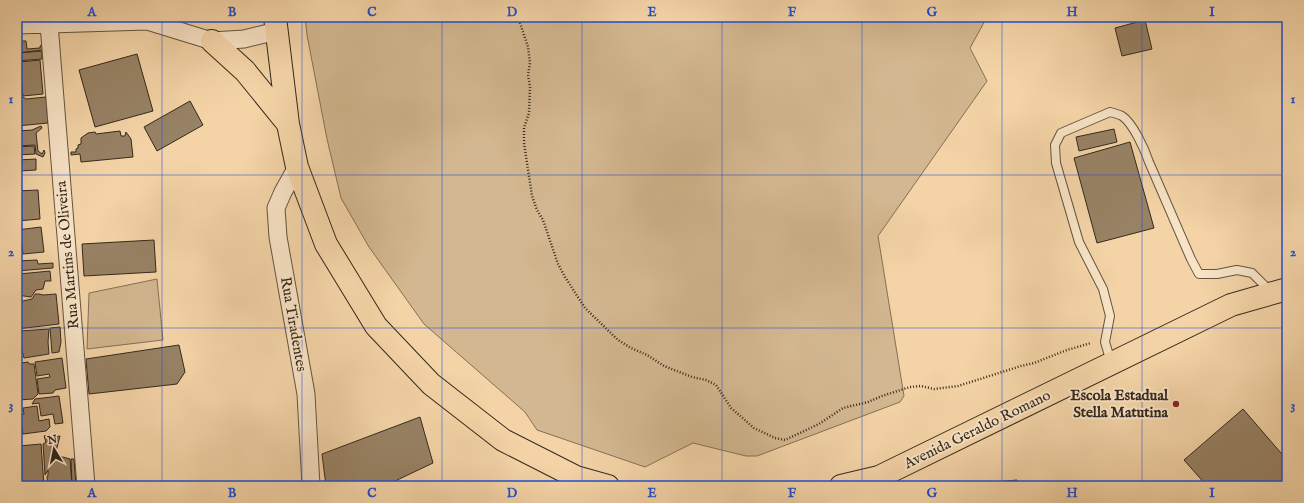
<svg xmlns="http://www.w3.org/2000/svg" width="1304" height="503" font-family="'IM FELL English',serif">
<rect width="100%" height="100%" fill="#f4d4a7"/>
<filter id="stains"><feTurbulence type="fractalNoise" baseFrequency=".005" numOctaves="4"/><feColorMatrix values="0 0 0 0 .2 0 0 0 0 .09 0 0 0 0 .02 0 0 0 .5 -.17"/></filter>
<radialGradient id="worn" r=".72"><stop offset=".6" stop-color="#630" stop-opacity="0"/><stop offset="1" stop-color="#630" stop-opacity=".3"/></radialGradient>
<!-- green -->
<path fill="#d3b790" stroke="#847056" d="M305,17h682l-17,31 17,33 -109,155 26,160 -4,6 -143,54h-11l-53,-13 -48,24 -108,-37 -12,-18 -101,-88 -55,-77 -28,-49 -14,-59 -20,-104z
M157,279l6,61 -76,9 2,-56z"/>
<!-- building -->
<path fill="#988265" stroke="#34291d" d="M1145,20l7,29 -30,7 -7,-28z
M17,41h9l1,8 13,-1v-2l2,-1 1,5 -26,3z
M42,51v8l-25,2 2,-2 -1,-6z
M137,54l16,57 -58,16 -16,-57z
M40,60l3,34 -20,2 -4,-34z
M17,83h2l1,9h-2l1,5h4l3,2 20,-2 2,26 -31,3z
M190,101l13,24 -46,26 -13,-24z
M41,126l1,2 -6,5 2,18 4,3 2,-4 1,3 -2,4 -7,-3 -1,-9 -18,1v-15l15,-1z
M1114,129l3,13 -38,9 -3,-14z
M120,131l1,5h4l1,-4 5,7 2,18 -52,5 -1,-8 -9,1v-3h5v-3l2,-1v-3l3,-1v-6l7,-5 7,-1 1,2z
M1130,142l24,86 -57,15 -23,-85z
M34,146l1,8 -18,1v-8z
M36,159v11l-17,1 -1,-11z
M38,190l2,29 -23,2v-30z
M41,227l3,25 -21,2 -1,-9 -5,1v-16z
M154,240l2,32 -72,4 -2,-32z
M37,260l1,4 15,-1v5l-36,3v-10z
M50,271l1,10h-6l-2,8 -7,1 -5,7 -14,-2v-10h3l-1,-11z
M35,294h4l4,1 13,-1 3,30 -42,5v-29l6,1 9,-2z
M60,327l1,15 -2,10 -7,1 -2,-25z
M49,329l-1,13 1,12 -25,4 -4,-15v-12z
M179,345l6,27 -8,12 -88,10 -3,-35z
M62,358l4,30 -11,2 -2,3 -14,1 -2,-15 13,-2 -1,-3 -12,2 -2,-14z
M17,362l4,1 7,-1 1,2h5l4,30 -5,5 -16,1z
M59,396l4,27 -8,1 -2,-10 -12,2 -2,-13 -7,1 3,-5z
M37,406l2,15 10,-2 1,8 -4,4 -23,3 -2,-12h-1l1,7 -4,1v-15l2,-2 1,2 4,-1 -1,-6z
M1243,409l44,51v26h-80l-23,-26z
M420,417l13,46 -40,19 -13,4h-54l-4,-32z
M49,435l1,5 3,-3 7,-1 -5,19 15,4 2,26 -24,1 -1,-9 1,-2v-5l-3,5 -2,-31 3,-2 -2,-6z
M41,444l3,42h-23l-2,-40z
M71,459h3l2,27h-4z
M1017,480l1,6h-42v-2z"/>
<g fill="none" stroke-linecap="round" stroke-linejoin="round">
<defs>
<path id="service" d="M1111,362l-6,-20 5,-26 -7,-27 -24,-47 -23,-79 -1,-18 6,-12 49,-21c4,1 8,2 12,4 11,7 23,34 27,46l42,97 8,15h18l20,-4 15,3 18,18"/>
<path id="minor" d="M49,24l37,462
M17,25l130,-4 65,20 32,-2 33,-8
M297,167l-14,25 -7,16 2,29 28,157 5,92"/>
<path id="primary" d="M275,17l13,107 9,43 29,77 50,82 55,58 72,56 73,37 32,9
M212,41l33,30 43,53
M841,486l38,-9 352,-172 56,-16"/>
</defs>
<!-- service casing -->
<use href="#service" stroke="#645440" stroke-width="10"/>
<!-- minor casing -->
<use href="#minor" stroke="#645440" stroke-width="19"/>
<!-- primary casing -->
<use href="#primary" stroke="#34291d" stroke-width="24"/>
<!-- path -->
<path stroke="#34291d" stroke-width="2.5" stroke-dasharray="1 2" stroke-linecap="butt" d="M518,17l10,30 2,16 -2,12 2,12 -1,26 -5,15v15l8,53 5,14 6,10 15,44 7,13 20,31 33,32 13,8 16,7 17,11 28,11 14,3 10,5 15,23 23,20 21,10 10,2 34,-16 24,-16 25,-6 14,-6 28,-9 11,-1 13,3 24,-3 63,-20 13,-3 33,-13 24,-7"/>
<!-- service -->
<use href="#service" stroke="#f8e3c6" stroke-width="8"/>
<!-- minor -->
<use href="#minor" stroke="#f8e3c6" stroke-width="17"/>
<!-- primary -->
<use href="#primary" stroke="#f4d4a7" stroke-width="22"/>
</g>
<!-- grid -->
<path fill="none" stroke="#1d4ed8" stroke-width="1" stroke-opacity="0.55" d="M162,17v469M302,17v469M442,17v469M582,17v469M722,17v469M862,17v469M1002,17v469M1142,17v469M17,175h1270M17,328h1270"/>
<!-- markers -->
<circle fill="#8f2418" stroke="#f8e3c6" stroke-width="1.5" cx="1176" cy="404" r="4"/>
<g text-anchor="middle" stroke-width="4" stroke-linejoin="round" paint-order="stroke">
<!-- street labels -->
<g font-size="15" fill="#34291d" stroke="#f8e3c6">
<text transform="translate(67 255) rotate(-95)" y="5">Rua Martins de Oliveira</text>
<text transform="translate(294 324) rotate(80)" y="5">Rua Tiradentes</text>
<text transform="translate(977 429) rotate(-26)" y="5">Avenida Geraldo Romano</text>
</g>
<!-- poi labels -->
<g font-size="15" font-weight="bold" fill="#34291d" stroke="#f8e3c6" text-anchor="end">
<text x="1168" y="400">Escola Estadual<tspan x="1168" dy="17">Stella Matutina</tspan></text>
</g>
</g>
<!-- margin -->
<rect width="1304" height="503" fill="none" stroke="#f4d4a7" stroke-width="44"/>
<!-- north arrow -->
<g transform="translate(54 449) rotate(350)" stroke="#f8e3c6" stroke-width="3" paint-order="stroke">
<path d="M0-3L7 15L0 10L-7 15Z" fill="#34291d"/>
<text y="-6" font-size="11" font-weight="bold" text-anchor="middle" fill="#34291d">N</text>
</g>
<rect x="22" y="22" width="1260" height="459" fill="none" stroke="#1d4ed8" stroke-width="1.5"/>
<g font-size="13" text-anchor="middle" font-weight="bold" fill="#1d4ed8">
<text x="92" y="16">A</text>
<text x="232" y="16">B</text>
<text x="372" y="16">C</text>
<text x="512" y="16">D</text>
<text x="652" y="16">E</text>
<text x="792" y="16">F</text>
<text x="932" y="16">G</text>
<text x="1072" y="16">H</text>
<text x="1212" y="16">I</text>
<text x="11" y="103">1</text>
<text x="1293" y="103">1</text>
<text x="11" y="256">2</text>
<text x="1293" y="256">2</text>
<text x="11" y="409">3</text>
<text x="1293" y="409">3</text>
<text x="92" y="497">A</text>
<text x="232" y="497">B</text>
<text x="372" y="497">C</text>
<text x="512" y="497">D</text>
<text x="652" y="497">E</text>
<text x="792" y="497">F</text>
<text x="932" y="497">G</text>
<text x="1072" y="497">H</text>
<text x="1212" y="497">I</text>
</g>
<rect width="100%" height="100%" filter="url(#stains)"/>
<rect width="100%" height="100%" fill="url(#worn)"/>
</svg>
